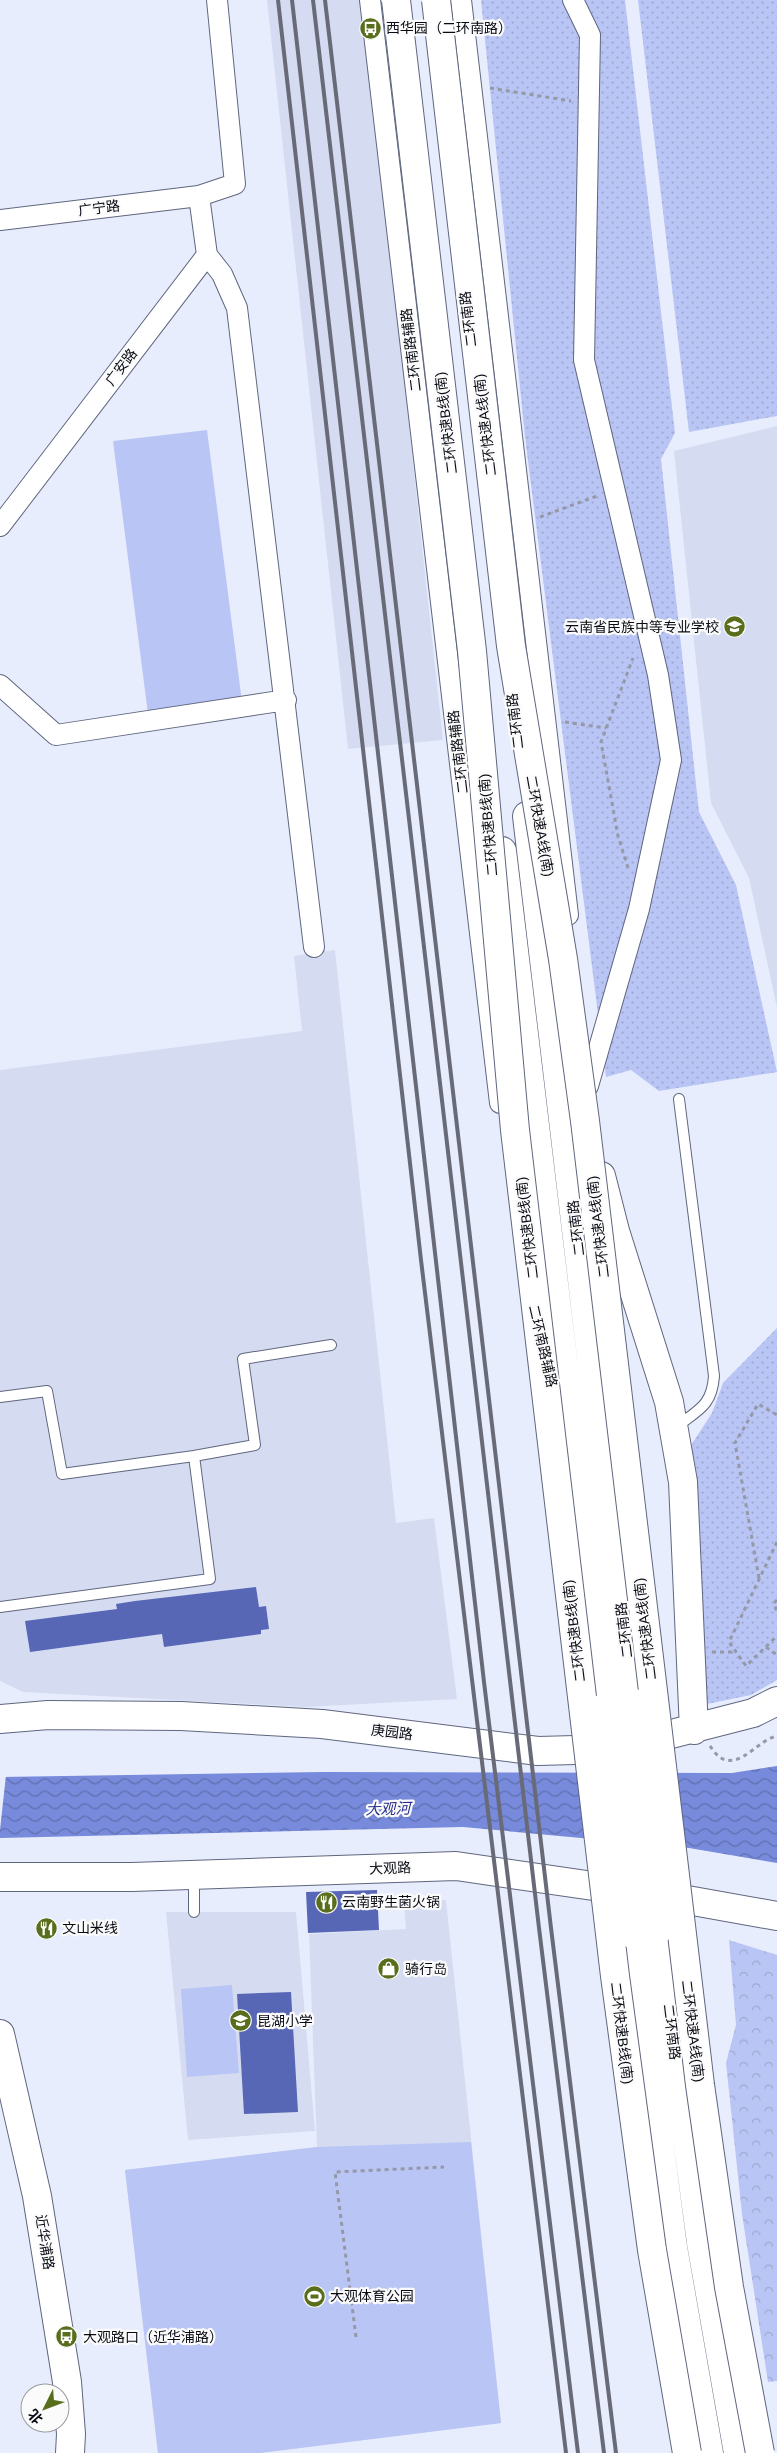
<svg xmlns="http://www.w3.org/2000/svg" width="777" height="2453" font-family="Helvetica,'Noto Sans SC',sans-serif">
<defs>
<pattern id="green-dots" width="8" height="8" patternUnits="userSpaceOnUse" patternTransform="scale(1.25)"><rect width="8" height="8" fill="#b9c5f4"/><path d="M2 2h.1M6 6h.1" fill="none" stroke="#9ea8d0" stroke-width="1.8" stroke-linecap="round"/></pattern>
<pattern id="forest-crowns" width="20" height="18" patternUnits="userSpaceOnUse" patternTransform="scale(1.25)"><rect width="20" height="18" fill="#b9c5f4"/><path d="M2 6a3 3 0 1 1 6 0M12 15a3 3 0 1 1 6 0" fill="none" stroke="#9ea8d0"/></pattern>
<pattern id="water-waves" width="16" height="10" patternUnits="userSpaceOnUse" patternTransform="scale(1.25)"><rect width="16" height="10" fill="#778adb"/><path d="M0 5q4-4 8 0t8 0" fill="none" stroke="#606fb0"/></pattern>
</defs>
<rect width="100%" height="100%" fill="#e8edfe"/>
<!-- built -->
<path fill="#d5dcf1" d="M267,0h96l80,740 -95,9z
M777,426v582l-28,-130 -38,-75 -37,-352z
M335,950l61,573 38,-5 23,181 -151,8 -283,-15 -23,-11v-611l302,-39 -8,-75z
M446,1900l55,523 -241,30h-102l-33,-283 192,-23 -8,-213 97,-5 -2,-26z
M166,1912h130l19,219 -127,9z"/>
<!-- green -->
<path fill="url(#green-dots)" d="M481,0h144l50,433 -14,26 38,353 37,73 41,187 -118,19 -28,-21 -25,7 -81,-640z
M638,0h139v416l-88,16z
M777,1328v352l-26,15 -44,9 -12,-196 -9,-55 26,-40 11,-30z"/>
<!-- forest -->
<path fill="url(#forest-crowns)" d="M729,1940l48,15v426l-9,1 -26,-168 -16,-151 10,-38z"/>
<!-- pitch -->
<path fill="#b9c5f4" d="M207,430l35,272 -94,12 -35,-273z
M232,1985l7,88 -52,4 -6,-88z
M471,2142l30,281 -241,30h-102l-33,-283 192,-23z"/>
<!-- water -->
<path fill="url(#water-waves)" d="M777,1766v97l-88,-15 -226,-21 -463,11v-61l324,-5 408,1z"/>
<!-- pier -->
<path fill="#e8edfe" d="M0,1775h6l-6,55z"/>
<!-- building -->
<path fill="#5767b6" d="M256,1587l3,20 7,-1 3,23 -8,1v4l-97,13 -2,-13 -132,18 -5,-31 92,-12 -1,-5 19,-3z
M377,1890l2,40 -71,3 -2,-41z
M291,1992l7,120 -54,2 -7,-120z"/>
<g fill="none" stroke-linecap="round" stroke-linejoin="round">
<defs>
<path id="lane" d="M0,1397l47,-6 15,83 132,-18
M676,1427c22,-17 36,-21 38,-51l-35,-277
M0,1607l210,-28 -16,-123 61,-11 -12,-86 88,-14
M194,1876v36"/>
<path id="street" d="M370,0l130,1103
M461,0l107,915
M573,0l17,35 -6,325 74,315 13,85 -32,149 -51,177
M0,220l199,-24 36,-12 -18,-184
M207,255l15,19 15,34 77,639
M0,526l207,-271 -8,-59
M0,685l56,50 230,-35"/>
<path id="secondary" d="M601,1176l14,55 54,171 14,80 11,248
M0,1719l48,-4 133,1 141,8 216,27 75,-2 140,-36 24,-12
M0,1877h132l324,-11 220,32 101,18
M0,2034l37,162 30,186 4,52 -1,19"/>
<path id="primary" d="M527,816l105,886
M502,851l103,856
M659,1929l42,314 37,210
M632,1934l41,313 36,206"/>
</defs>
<!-- lane casing -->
<use href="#lane" stroke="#5f667e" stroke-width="12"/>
<!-- street casing -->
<use href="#street" stroke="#5f667e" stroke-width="22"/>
<!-- secondary casing -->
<use href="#secondary" stroke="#5f667e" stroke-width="30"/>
<!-- primary casing -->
<use href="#primary" stroke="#5f667e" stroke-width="30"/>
<!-- path -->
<path stroke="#9599a7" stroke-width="3" stroke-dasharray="4 4" stroke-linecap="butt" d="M490,88l81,13
M540,517l57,-21
M565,722l41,6
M628,868l-10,-32 -17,-94 32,-84
M777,1542l-48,100 17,24 31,-30
M759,1578l-24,-135 23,-39 19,11
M777,1600l-3,3 3,10
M766,1647l11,8
M712,1652h24
M710,1746c3,4 7,10 11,12 20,11 38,-19 56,-22
M356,2337l-21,-165 109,-5"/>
<!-- lane -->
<use href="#lane" stroke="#fff" stroke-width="10"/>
<!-- street -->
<use href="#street" stroke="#fff" stroke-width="20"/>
<!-- secondary -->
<use href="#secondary" stroke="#fff" stroke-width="28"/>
<!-- primary -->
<use href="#primary" stroke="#fff" stroke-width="28"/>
<!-- rail -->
<path stroke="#686b77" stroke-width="4" d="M278,0l143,1260 145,1193
M292,0l192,1682 94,771
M313,0l226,1928 65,525
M325,0l226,1928 65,525"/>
<defs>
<path id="primary-bridge" d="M632,1702l27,227
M605,1707l27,227"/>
<path id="highway-bridge" d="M396,0l76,651 43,479 100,846 37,274 35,203
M436,0l75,646 52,313 22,162 115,964 29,202 31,166"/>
</defs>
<!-- primary-bridge casing -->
<use href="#primary-bridge" stroke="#5f667e" stroke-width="30" stroke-linecap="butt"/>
<!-- highway-bridge casing -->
<use href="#highway-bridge" stroke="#5f667e" stroke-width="30" stroke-linecap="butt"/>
<!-- primary-bridge -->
<use href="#primary-bridge" stroke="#fff" stroke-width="28"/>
<!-- highway-bridge -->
<use href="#highway-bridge" stroke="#fff" stroke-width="28"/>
</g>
<!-- icons -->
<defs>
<symbol id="bus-disc" viewBox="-11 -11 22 22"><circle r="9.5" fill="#596e1d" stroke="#fbfbfb"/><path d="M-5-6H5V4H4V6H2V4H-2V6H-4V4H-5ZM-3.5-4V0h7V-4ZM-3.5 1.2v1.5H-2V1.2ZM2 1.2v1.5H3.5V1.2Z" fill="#fff"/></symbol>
<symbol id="school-disc" viewBox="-11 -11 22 22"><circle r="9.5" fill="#596e1d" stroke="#fbfbfb"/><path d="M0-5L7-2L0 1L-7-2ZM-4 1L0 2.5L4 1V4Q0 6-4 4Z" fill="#fff"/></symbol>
<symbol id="restaurant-disc" viewBox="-11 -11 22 22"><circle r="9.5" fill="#596e1d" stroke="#fbfbfb"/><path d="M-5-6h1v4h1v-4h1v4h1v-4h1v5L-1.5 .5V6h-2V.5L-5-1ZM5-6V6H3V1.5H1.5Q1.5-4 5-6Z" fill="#fff"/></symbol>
<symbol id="shop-disc" viewBox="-11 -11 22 22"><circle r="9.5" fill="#596e1d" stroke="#fbfbfb"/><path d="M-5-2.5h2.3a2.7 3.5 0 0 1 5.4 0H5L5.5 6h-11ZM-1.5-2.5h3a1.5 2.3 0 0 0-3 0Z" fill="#fff"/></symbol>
<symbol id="stadium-disc" viewBox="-11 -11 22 22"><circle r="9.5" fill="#596e1d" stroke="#fbfbfb"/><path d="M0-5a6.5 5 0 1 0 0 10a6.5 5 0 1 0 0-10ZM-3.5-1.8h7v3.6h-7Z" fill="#fff"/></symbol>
</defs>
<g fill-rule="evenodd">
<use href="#bus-disc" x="358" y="16" width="25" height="25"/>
<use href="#school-disc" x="722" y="614" width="25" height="25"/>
<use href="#restaurant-disc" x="314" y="1890" width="25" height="25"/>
<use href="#restaurant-disc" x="34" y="1916" width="25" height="25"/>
<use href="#shop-disc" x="376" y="1956" width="25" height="25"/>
<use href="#school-disc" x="228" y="2008" width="25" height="25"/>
<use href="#stadium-disc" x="302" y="2284" width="25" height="25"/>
<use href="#bus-disc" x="54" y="2324" width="25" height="25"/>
</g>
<g text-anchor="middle" stroke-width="4.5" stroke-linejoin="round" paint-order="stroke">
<!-- poi labels -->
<g font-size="14" fill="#090b14" stroke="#fbfbfb" text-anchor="start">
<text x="386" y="33">西华园（二环南路）</text>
<text x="719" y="632" text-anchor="end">云南省民族中等专业学校</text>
<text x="342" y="1907">云南野生菌火锅</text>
<text x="62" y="1933">文山米线</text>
<text x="405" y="1974">骑行岛</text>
<text x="257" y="2026">昆湖小学</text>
<text x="330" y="2301">大观体育公园</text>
<text x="83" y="2342">大观路口（近华浦路）</text>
</g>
<!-- street labels -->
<g font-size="14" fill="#090b14" stroke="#fbfbfb">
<text transform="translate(99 208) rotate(-7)" y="5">广宁路</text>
<text transform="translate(468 319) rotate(-97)" y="5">二环南路</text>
<text transform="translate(411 350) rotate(-97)" y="5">二环南路辅路</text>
<text transform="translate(121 367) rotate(-53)" y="5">广安路</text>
<text transform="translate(446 423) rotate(-97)" y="5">二环快速B线(南)</text>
<text transform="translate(485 425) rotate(-97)" y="5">二环快速A线(南)</text>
<text transform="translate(515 721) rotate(-97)" y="5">二环南路</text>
<text transform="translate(458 752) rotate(-97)" y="5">二环南路辅路</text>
<text transform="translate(488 825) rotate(-95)" y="5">二环快速B线(南)</text>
<text transform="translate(540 826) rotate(80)" y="5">二环快速A线(南)</text>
<text transform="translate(598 1227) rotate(-97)" y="5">二环快速A线(南)</text>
<text transform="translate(527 1228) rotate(-97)" y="5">二环快速B线(南)</text>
<text transform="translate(576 1228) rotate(-97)" y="5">二环南路</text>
<text transform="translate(543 1346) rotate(77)" y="5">二环南路辅路</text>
<text transform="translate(645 1629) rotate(-97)" y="5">二环快速A线(南)</text>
<text transform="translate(624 1630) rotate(-97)" y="5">二环南路</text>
<text transform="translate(574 1631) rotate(-97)" y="5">二环快速B线(南)</text>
<text transform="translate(392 1732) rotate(7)" y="5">庚园路</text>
<text transform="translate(390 1868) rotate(-2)" y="5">大观路</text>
<text transform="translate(693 2031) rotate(83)" y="5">二环快速A线(南)</text>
<text transform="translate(672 2032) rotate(83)" y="5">二环南路</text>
<text transform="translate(622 2033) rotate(83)" y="5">二环快速B线(南)</text>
<text transform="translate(45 2242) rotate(81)" y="5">近华浦路</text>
</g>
<!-- water labels -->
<g font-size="15" font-style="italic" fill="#282e8c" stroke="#fbfbfb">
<text transform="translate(388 1809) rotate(-1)" y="5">大观河</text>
</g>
</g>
<!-- north arrow -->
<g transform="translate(45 2408) rotate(228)"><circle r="24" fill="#fbfbfb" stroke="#9a9b9f"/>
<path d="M0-4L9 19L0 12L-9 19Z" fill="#596e1d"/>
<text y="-8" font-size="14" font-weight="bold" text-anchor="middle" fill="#090b14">北</text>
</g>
</svg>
